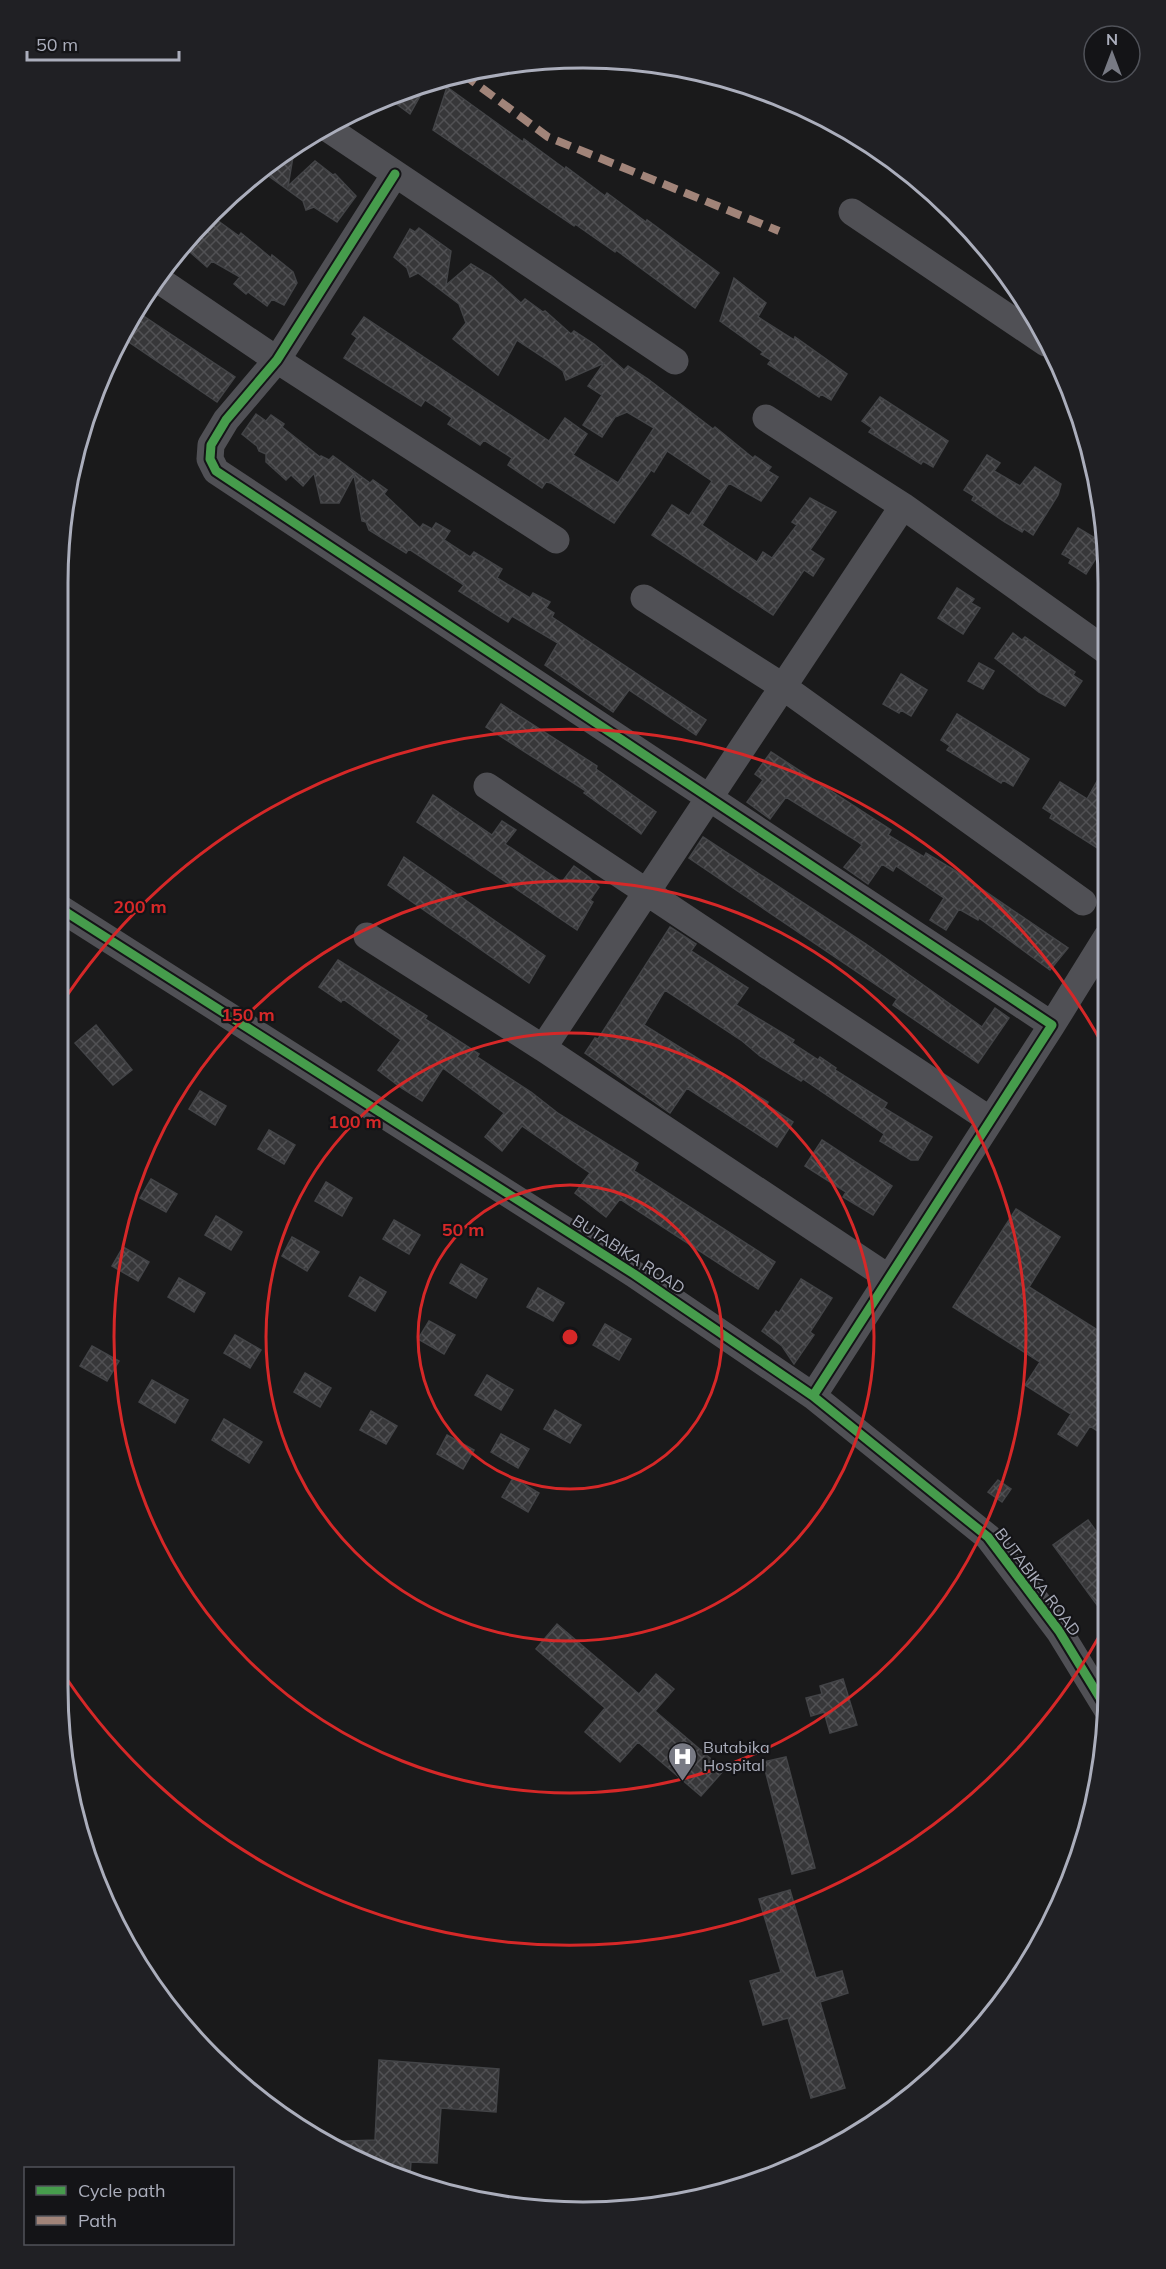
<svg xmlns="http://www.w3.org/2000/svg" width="1166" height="2269" font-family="Mulish,sans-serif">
<defs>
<pattern id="building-cross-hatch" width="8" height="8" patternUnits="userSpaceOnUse" patternTransform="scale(1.5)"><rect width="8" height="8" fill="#373739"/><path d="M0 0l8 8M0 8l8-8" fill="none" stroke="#515154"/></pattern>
</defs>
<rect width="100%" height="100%" fill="#1a1a1b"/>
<!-- building -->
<path fill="url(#building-cross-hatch)" stroke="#434447" stroke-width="1.5" d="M428,82l-18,32 -23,-17 27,-12z
M447,87l76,55 1,-3 41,30 1,-2 39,29 2,-3 39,29 1,-2 72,53 -24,35 -79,-58 -1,2 -40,-28 -1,2 -141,-96z
M295,145l-7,41 27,-25 18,14 2,-1 21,22 -19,26 -23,-15 -8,3 -3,-9 -37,-27 3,-4 -4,-3z
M210,215l29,21 2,-3 30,25 1,-3 21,17 4,11 -13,22 -12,-6 -5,7 -19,-14 -2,2 -12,-10 6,-7 -28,-16 -5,6 -25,-22z
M419,228l32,23 -5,34 25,-21 20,12 30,27 4,-4 18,13 2,-1 26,23 3,-3 20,13 30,26 4,-4 20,13 65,50 2,-2 38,31 2,-2 16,11 -3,4 10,6 -17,24 -32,-18 -27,42 55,37 6,-10 9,6 25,-33 -5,-3 18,-24 26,14 -26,38 14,9 -11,17 -9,-6 -31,45 -121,-80 20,-30 17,11 23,-35 -45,-30 -13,21 -3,-2 -37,53 -63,-40 -5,-1 -4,6 -34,-23 4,-7 -28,-18 -4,5 -32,-21 4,-6 -27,-18 -4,6 -77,-48 13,-20 -5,-4 12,-17 185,124 16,-23 22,16 -14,21 45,28 36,-55 -27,-16 -12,5 -13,20 -19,-12 19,-30 -14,-9 16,-23 -38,17 -3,-9 -8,-6 -38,-25 -19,35 -45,-36 13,-16 -7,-19 -41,-31 -8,4 -3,-9 -13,-11 16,-28 5,3z
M734,278l32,25 -8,14 36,23 1,-3 52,37 -16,26 -10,-6 -2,3 -51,-33 3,-4 -10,-6 2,-2 -43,-31z
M136,311l99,66 -18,25 -97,-66z
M880,397l68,44 -15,26 -10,-6 -2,3 -52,-32 3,-4 -10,-7z
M256,414l10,7 5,-6 13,9 -2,3 38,30 1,-1 8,4 4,-4 37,27 3,-3 14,10 -3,4 36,34 3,-4 9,5 4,-6 14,8 -6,9 26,17 4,-5 28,17 -5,9 33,20 3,-5 17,9 -4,6 8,5 -2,4 154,103 -10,15 -67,-45 -16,22 -68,-47 13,-22 -46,-27 -4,6 -49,-31 5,-6 -55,-36 -3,4 -37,-23 -3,-8 -4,-1 -8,-46 -15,28h-18l-7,-30 -11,13 -12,-11 -5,5 -20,-18v-8l-7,-3 -2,-5 -15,-12z
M987,455l13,8 -6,8 26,15 15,-19 26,17 -3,11 -25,40 -9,-6 -2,3 -17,-10 -33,-22 2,-4 -10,-6z
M1078,528l27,16 -19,30 -17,-11 2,-4 -9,-5z
M957,588l17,11 -3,4 9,5 -17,26 -25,-16z
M1013,633l9,7 3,-3 50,35 -2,3 9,6 -17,25 -26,-14 -44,-34z
M979,663l15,8 -11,18 -15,-8z
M901,674l26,16 -16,26 -10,-6 -2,3 -16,-9z
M501,704l96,62 -1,3 60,43 -15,22 -57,-41 2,-2 -100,-64z
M957,714l72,45 -16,27 -10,-6 -2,3 -54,-33 3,-4 -9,-6z
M771,752l120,78 -3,5 36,22 2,-4 28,17 114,78 -18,22 -71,-52 -1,2 -19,-11 -13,21 -16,-10 14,-22 -48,-32 -3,5 -11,-7 -14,20 -24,-17 18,-22 -5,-4 -71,-44 -16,22 -23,-17 16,-22 -8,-6z
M1105,767v86l-55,-35 2,-4 -9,-6 17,-26 27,17z
M433,795l59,40 10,-14 14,9 -11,14 57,38 12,-16 15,11 10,10 -9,13 3,2 -16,28 -160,-108z
M703,837l163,107 116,83 13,-19 14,10 -31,45 -85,-58 4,-6 -208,-141z
M404,857l141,99 -16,27 -141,-98z
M670,927l26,17 -5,7 57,37 -12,17 58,35 -2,3 26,17 2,-3 16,11 -1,2 52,33 -3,5 48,29 -14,23h-7l-31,-19 4,-7 -81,-55 -2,2 -41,-25 -19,-16 -76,-50 -21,35 124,77 -1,3 26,17 -16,25 -90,-59 -17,25 -85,-60 10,-15 3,1z
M338,960l89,56 -2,3 54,35 -2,3 54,35 28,22 79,49 -4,8 141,91 -17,27 -138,-90 -14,18 -31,-24 15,-20 -68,-47 -20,25 -17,-14 19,-24 -61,-45 -21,33 -22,-14 -22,-17 23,-30 -58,-41 -2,3 -22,-15z
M96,1025l36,45 -19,15 -38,-42z
M200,1091l26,15 -11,19 -26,-16z
M269,1130l26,15 -11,19 -26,-15z
M822,1140l70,46 -19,29 -30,-18 3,-5 -41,-26z
M151,1179l26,15 -11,18 -26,-14z
M326,1182l26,16 -10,18 -27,-15z
M1016,1209l44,28 -31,50 78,49v101l-17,-11 -13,20 -19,-12 13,-20 -46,-29 15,-23 -87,-55z
M216,1216l26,16 -11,18 -26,-15z
M394,1220l26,15 -11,19 -26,-15z
M292,1237l27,15 -12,19 -25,-15z
M123,1247l26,15 -11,19 -26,-15z
M461,1264l26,15 -11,19 -26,-15z
M360,1277l26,15 -11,19 -26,-15z
M179,1278l26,15 -11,19 -26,-15z
M801,1279l31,19 -22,34 4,3 -20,29 -12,-18 -20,-15 14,-20 3,2z
M538,1288l26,15 -11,18 -26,-14z
M429,1321l26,14 -11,19 -26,-15z
M605,1324l26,15 -12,21 -26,-15z
M235,1335l26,15 -11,18 -26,-15z
M92,1346l27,15 -12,20 -27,-15z
M305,1373l26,15 -11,19 -26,-15z
M487,1375l26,15 -12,20 -26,-15z
M152,1380l36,20 -13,23 -36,-21z
M555,1410l26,15 -11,18 -26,-14z
M371,1411l26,15 -11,18 -26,-14z
M224,1419l38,23 -13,21 -37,-23z
M501,1434l28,15 -11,19 -27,-16z
M447,1435l27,15 -11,19 -26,-15z
M513,1478l26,15 -11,19 -26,-15z
M998,1480l13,9 -9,13 -14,-10z
M1088,1520l19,26 1,74 -55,-75z
M557,1624l82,70 17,-20 18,15 -19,22 69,59 -23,26 -63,-54 -18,20 -35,-30 20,-24 -69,-59z
M843,1679l14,46 -27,8 -6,-21 -13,4 -5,-18 16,-4 -2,-8z
M786,1757l29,111 -23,6 -29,-112z
M790,1890l26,88 26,-7 6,22 -28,9 25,86 -34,10 -23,-80 -25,7 -13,-44 31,-9 -22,-73z
M379,2060l120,9 -3,43 -55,-4 -4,55 -26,-1 -1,13 -89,-33 54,-2z"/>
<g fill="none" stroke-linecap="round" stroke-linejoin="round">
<!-- minor -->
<path stroke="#505055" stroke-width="27" d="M324,126l351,235
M395,174l-118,186 -51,60 -15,25 -1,14 6,12 836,554 -239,371
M852,212l194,131
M156,278l121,82 279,180
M766,418l137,88 202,144
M644,598l138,88 301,216
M487,786l503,334
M58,907l576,367 179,122 175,141 71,94 49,80
M367,936l176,112
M1052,1025l54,-87
M889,1278l-346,-230 360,-542"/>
<!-- quiet -->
<path stroke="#a18479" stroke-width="8" stroke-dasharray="15 8" stroke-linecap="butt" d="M463,74l85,63 231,94"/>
<defs>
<path id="cycleway" d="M395,174l-118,186 -51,60 -15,25 -1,14 6,12 836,554 -239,371
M58,907l576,367 179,122 175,141 71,94 49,80"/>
</defs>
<!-- cycleway casing -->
<use href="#cycleway" stroke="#141417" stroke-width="13"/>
<!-- cycleway -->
<use href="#cycleway" stroke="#469c4c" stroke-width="9"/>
</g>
<!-- distance rings -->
<g fill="none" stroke="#d62828" stroke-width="3">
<circle cx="570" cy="1337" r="152"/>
<circle cx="570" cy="1337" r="304"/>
<circle cx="570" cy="1337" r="456"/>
<path d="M1107 1622A608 608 0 0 1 57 1664M60 1006A608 608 0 0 1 1104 1047"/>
</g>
<!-- icons -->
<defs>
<symbol id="hospital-pin" viewBox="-11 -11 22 30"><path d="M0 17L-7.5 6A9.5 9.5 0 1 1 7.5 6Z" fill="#787a84" stroke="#141417"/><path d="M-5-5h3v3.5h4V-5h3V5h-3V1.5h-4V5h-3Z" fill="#fff"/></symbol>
</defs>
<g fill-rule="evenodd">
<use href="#hospital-pin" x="666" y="1740" width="33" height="45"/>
</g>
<g text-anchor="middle" stroke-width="4.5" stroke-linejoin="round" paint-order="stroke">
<!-- street labels -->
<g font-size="16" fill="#abaebc" stroke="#141417">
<text transform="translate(629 1254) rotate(33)" y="6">BUTABIKA ROAD</text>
<text transform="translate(1038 1582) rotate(53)" y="6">BUTABIKA ROAD</text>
</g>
<!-- poi labels -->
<g font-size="16" fill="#abaebc" stroke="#141417" text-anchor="start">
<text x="703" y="1753">Butabika<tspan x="703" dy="18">Hospital</tspan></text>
</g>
</g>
<!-- crop -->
<path d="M0 0H1166V2269H0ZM583 68H583A515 515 0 0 1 1098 583V1687A515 515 0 0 1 583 2202H583A515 515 0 0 1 68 1687V583A515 515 0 0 1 583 68Z" fill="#202024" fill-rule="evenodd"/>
<path fill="none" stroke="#abaebc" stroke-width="3" d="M583 68H583A515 515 0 0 1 1098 583V1687A515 515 0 0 1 583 2202H583A515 515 0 0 1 68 1687V583A515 515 0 0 1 583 68Z"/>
<circle cx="570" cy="1337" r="9" fill="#d62828" stroke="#141417" stroke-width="3"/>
<g font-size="18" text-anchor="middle" font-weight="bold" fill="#d62828" stroke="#141417" stroke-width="4.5" stroke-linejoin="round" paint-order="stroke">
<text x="140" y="913">200 m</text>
<text x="248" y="1021">150 m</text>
<text x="355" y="1128">100 m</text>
<text x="463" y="1236">50 m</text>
</g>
<!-- legend -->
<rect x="24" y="2167" width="210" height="78" fill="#141417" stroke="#505259" stroke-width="1.5"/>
<rect x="36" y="2186" width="30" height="9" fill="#469c4c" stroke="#505259" stroke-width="1.5"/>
<text x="78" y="2197" font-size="18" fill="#abaebc">Cycle path</text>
<rect x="36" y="2216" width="30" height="9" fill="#a18479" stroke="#505259" stroke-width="1.5"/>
<text x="78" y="2227" font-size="18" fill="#abaebc">Path</text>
<!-- north arrow -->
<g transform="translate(1112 54)"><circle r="28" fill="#141417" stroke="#505259" stroke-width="1.5"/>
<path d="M0-4.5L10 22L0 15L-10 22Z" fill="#787a84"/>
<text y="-9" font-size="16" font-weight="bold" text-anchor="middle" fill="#abaebc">N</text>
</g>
<!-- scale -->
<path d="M27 51v9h152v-9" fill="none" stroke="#abaebc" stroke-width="3"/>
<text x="36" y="51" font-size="18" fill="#abaebc" stroke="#141417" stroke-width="4.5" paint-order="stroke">50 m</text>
</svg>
